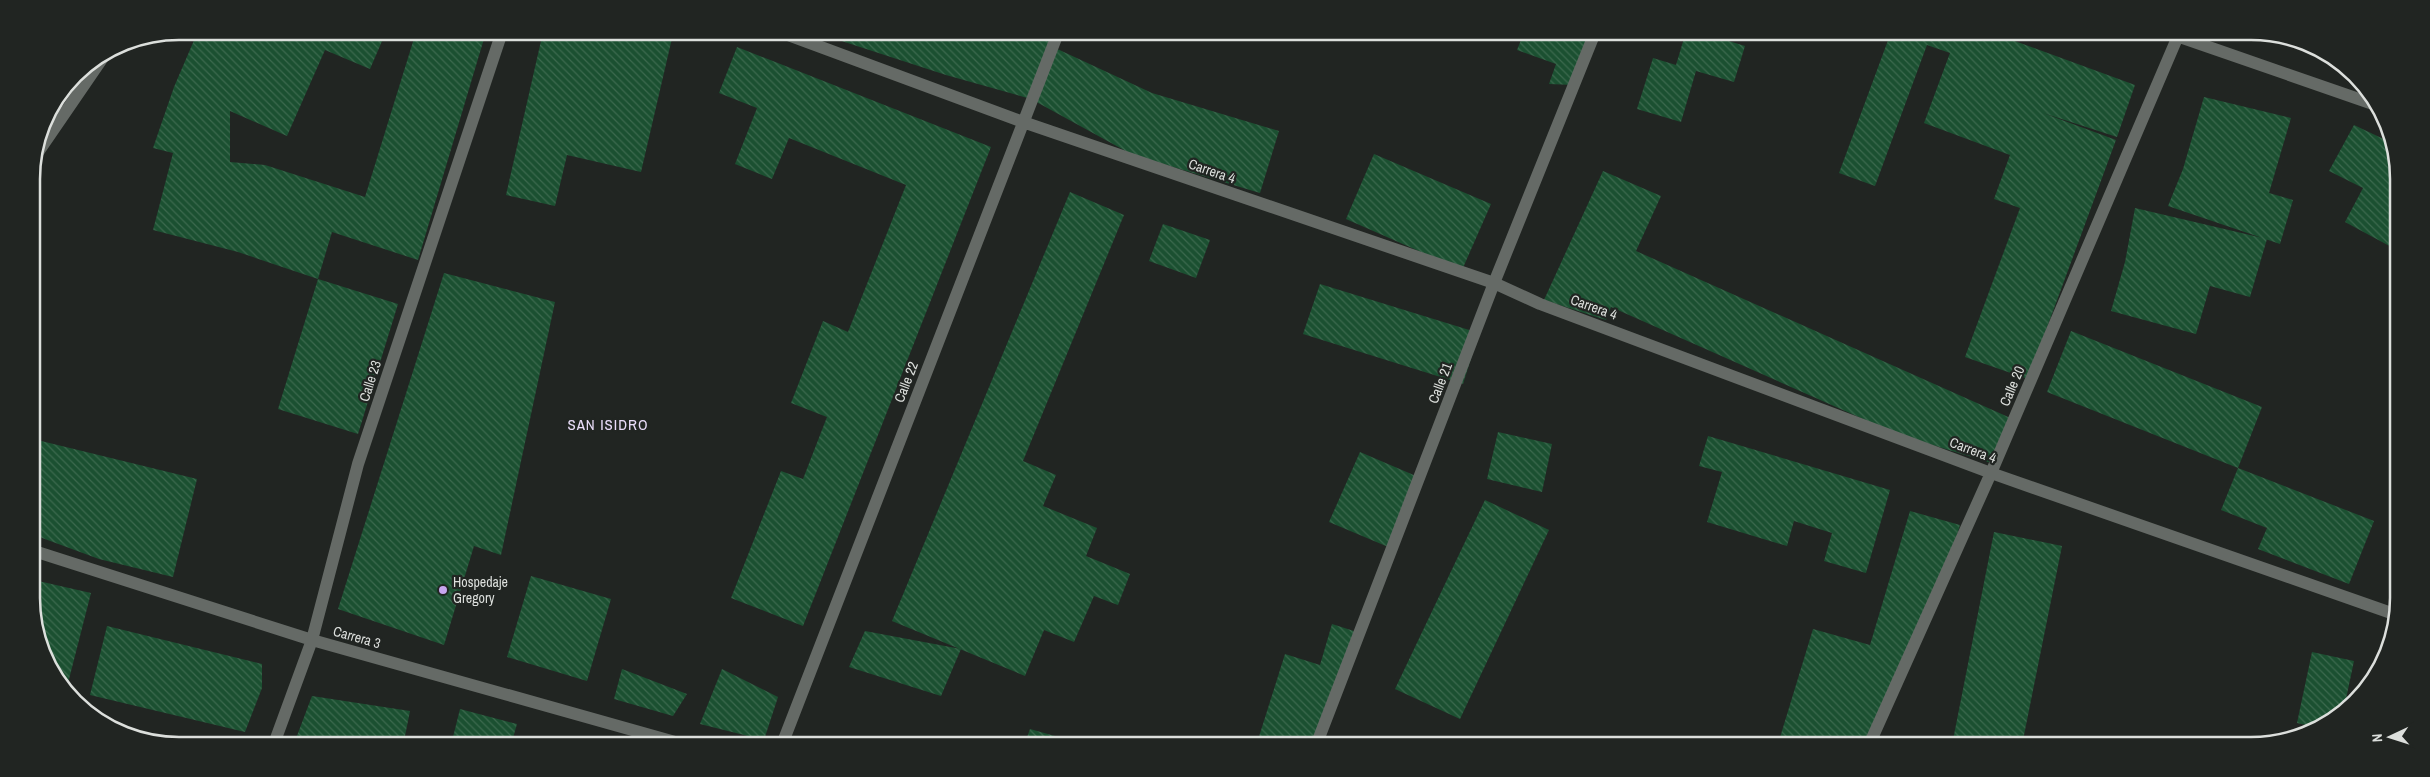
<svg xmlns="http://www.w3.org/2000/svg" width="2430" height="777" font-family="'Archivo Narrow',sans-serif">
<defs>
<pattern id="building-back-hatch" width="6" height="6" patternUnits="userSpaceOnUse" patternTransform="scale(1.25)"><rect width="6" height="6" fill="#1b5031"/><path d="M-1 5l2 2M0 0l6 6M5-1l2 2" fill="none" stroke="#3c694e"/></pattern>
</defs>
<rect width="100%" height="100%" fill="#212522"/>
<!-- building -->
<path fill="url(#building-back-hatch)" d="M198,31l188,1 -16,37 -45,-19 -38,86 -57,-25v51l35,3 100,32 51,-165h70l-68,228 -86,-28 -14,47 -80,-27 -85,-22 20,-77 -20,-5 21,-61z
M543,32l130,2 -32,138 -74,-17 -12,51 -49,-11z
M817,33h175l17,6 2,-6h49l-7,14 99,46 127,38 -19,62 -127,-38 -102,-56 -85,-24z
M1141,34h20l-3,6z
M1523,35h71l-21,50 -24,-1 7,-20 -39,-14z
M1685,35h24l36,11 -11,36 -38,-11 -15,51 -44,-13 16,-51 23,7z
M1890,35l111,1 134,49 -18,52 -74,-24 73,27 -88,239 -63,-22 55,-149 -26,-9 16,-44 -86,-32 26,-70 -23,-8 -52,141 -36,-13z
M737,47l254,100 -188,479 -72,-28 50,-127 22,8 24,-62 -36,-14 32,-82 25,11 58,-147 -117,-47 -17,41 -37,-15 22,-56 -38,-15z
M2204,97l87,21 -22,75 24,7 -13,44 -112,-38 15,-37z
M2354,125l38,18 4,8 -1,98 -50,-27 18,-34 -34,-17z
M1374,154l117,50 -29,66 -116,-51z
M1603,171l58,25 -25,55 379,169 -24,43 -94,-29 -286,-127 -5,13 -62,-20z
M1070,192l54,23 -101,246 33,14 -13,31 54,22 -11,28 44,18 -12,31 -24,-9 -20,46 -30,-12 -19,46 -133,-55z
M2135,208l132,31 -17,58 -40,-11 -14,48 -85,-23 14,-49z
M1163,224l47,16 -14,38 -47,-17z
M444,273l111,29 -54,253 -27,-9 -30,99 -106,-36z
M318,279l80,25 -40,130 -80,-25z
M1320,284l159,49 -16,51 -160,-50z
M2071,331l191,76 -24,61 -191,-76z
M1498,432l54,12 -10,48 -55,-13z
M1708,436l182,54 -24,83 -42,-12 8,-28 -38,-12 -7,25 -80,-24 15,-50 -23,-6z
M33,439l164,40 -24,98 -74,-18 -65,-24z
M1360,452l63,27 -30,70 -64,-27z
M2238,468l136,53 -25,63 -91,-35 9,-21 -46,-18z
M1485,500l64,30 -89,189 -65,-30z
M1910,511l50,14 -27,91 -64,129 -91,-1 35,-115 57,16z
M1994,532l68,14 -40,199h-70z
M531,576l80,23 -24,82 -80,-24z
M34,580l57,13 -25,98 -32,-65z
M1332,624l25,8 -40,111h-60l28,-89 35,11z
M107,626l155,38v24l-17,44 -155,-37z
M865,631l96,18 -20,47 -92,-29z
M2312,652l42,9 -11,52 -24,15 -22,-5z
M622,669l65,25 -14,22 -59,-17z
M722,669l56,28 -14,43 -64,-16z
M312,696l98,15 -6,30h-109z
M460,709l57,15 -5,17h-60z
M1030,729l32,9 -2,5h-35z"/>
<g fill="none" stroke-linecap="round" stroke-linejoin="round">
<!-- minor -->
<path stroke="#656a66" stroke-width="12" d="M783,33l240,89 471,161 46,21 451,169 403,141
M2177,36l196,68
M34,158l72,-105
M34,551l278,89 363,102
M275,741l37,-101 46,-176 144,-432
M783,742l275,-709
M1317,743l177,-460 100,-248
M1869,745l122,-272 187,-437"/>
</g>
<!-- markers -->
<circle fill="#c7a6ef" stroke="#212522" stroke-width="2" cx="443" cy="590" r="5"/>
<g text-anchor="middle" stroke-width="4.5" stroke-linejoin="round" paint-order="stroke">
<!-- street labels -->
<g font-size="14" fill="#dcdfdc" stroke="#212522">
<text transform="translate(1212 171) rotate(19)" y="5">Carrera 4</text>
<text transform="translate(1594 307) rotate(20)" y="5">Carrera 4</text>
<text transform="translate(370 381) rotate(-72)" y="5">Calle 23</text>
<text transform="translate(906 382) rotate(-69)" y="5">Calle 22</text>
<text transform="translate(1440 383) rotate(-69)" y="5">Calle 21</text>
<text transform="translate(2012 386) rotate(-67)" y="5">Calle 20</text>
<text transform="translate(1973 450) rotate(21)" y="5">Carrera 4</text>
<text transform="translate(357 637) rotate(16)" y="5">Carrera 3</text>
</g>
<!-- poi labels -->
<g font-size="14" fill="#dcdfdc" stroke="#212522" text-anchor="start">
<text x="453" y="587">Hospedaje<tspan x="453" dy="16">Gregory</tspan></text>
</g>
<!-- neighbourhood labels -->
<g font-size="15" letter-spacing="1" fill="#e9ddf9" stroke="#212522">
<text x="608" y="430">SAN ISIDRO</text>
</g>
</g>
<!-- crop -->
<path d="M0 0H2430V777H0ZM179 40H2251A139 139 0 0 1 2390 179V598A139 139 0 0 1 2251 737H179A139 139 0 0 1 40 598V179A139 139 0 0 1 179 40Z" fill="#212522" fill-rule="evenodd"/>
<path fill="none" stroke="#dcdfdc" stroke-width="2.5" d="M179 40H2251A139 139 0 0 1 2390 179V598A139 139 0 0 1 2251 737H179A139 139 0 0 1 40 598V179A139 139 0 0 1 179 40Z"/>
<!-- north arrow -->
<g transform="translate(2390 737) rotate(266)" stroke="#212522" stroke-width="4" paint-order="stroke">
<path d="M0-4L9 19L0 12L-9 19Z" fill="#dcdfdc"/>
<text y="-8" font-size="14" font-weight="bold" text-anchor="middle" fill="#dcdfdc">N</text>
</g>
</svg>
